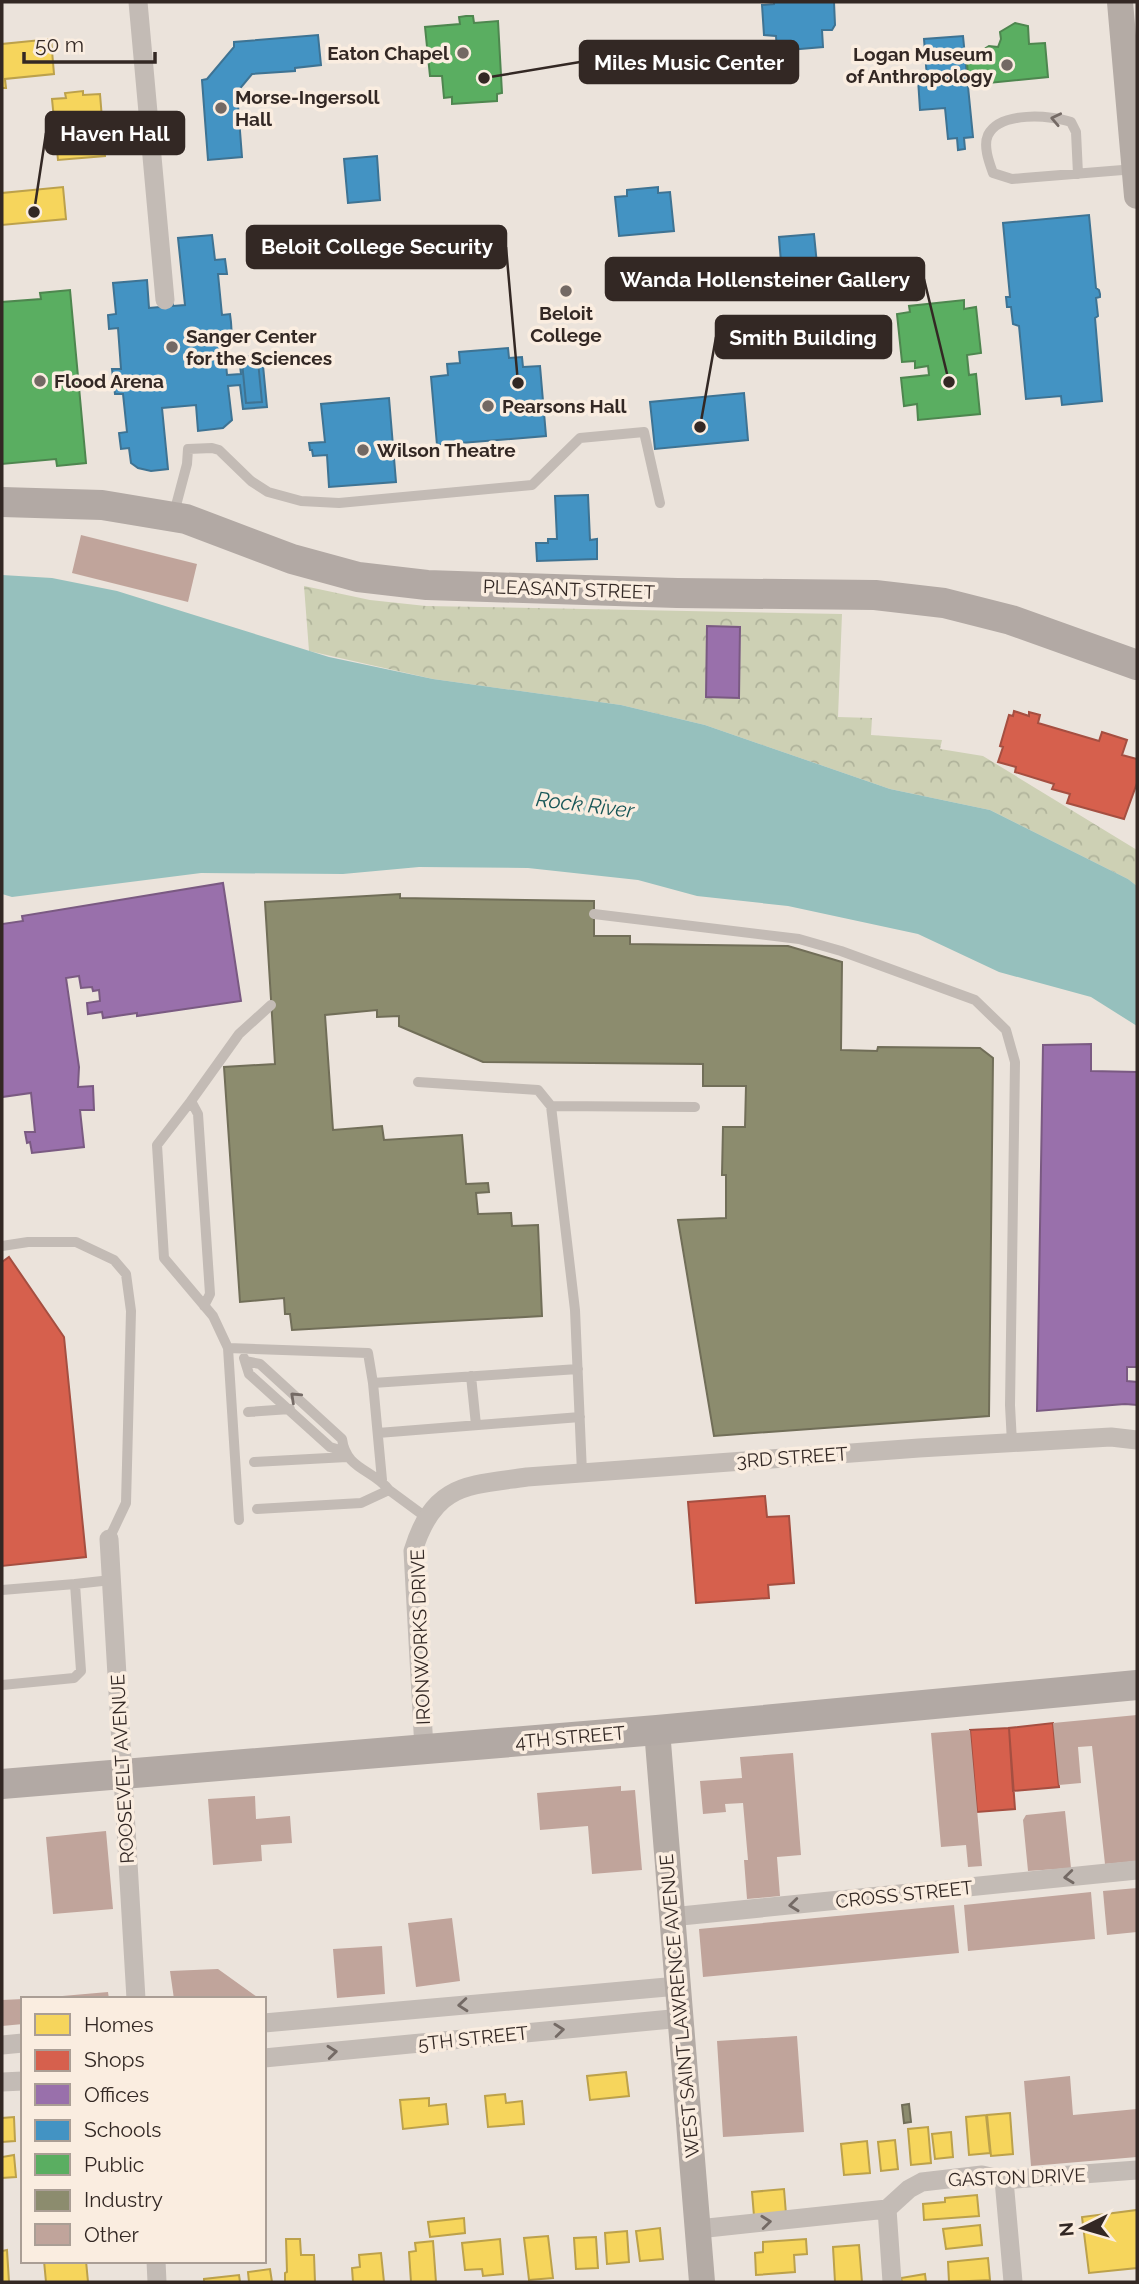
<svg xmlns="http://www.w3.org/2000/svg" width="1139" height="2284" font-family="Raleway,sans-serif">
<defs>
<pattern id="park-crowns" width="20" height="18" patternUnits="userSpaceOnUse" patternTransform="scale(1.75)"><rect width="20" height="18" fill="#cdd0b4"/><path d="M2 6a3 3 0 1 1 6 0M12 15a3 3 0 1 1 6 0" fill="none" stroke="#b0b39b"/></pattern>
</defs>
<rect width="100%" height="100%" fill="#ebe3db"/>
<!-- park -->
<path fill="url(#park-crowns)" d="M304,586l66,14 56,6 416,8 -4,103 34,1 -1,17 71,5 -2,9 43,7 154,94v36l-9,-7 -138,-69 -100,-21 -185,-64 -84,-20 -188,-26 -124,-28z"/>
<!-- water -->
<path fill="#96c0bd" d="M2,575l50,3 65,13 212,66 104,22 188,26 84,20 185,64 100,21 138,69 9,7v140l-46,-29 -92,-25 -81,-38 -130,-28 -91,-10 -59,-16 -110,-12 -109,-1 -76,7 -142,-1 -189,24 -10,-3z"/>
<!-- homes -->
<path fill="#f6d55c" stroke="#bca14b" stroke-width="2" d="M51,39l3,35 -49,5 1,9h-4v-44z
M83,91v4l17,-1 5,62 -47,4 -6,-61 14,-1 -1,-5z
M63,187l3,32 -64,6v-32z
M626,2072l3,24 -39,4 -3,-24z
M505,2094l1,9 16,-2 2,23 -36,3 -3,-31z
M429,2098v8l17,-2 2,20 -45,5 -3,-29z
M1010,2113l3,41 -22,2 -4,-41z
M986,2115l4,38 -21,2 -3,-38z
M14,2117l1,24 -13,1v-24z
M928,2127l3,36 -20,2 -3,-36z
M951,2132l2,25 -18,2 -3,-25z
M895,2140l3,29 -17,2 -3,-29z
M867,2141l3,32 -26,2 -3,-31z
M14,2155l2,22 -14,1v-21z
M784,2189l2,25 -32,2 -2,-24z
M977,2195l2,21 -55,4 -1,-16 22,-2v-4z
M1137,2210v58l-48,5 -7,-56z
M464,2218l1,15 -35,4 -2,-15z
M980,2225l2,20 -36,4 -3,-20z
M660,2228l3,31 -23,2 -4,-30z
M627,2231l2,31 -22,2 -2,-31z
M548,2236l5,42 -24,2 -5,-42z
M596,2237l2,31 -22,1 -2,-31z
M286,2239h14l1,16h13l1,27h-30v-9l2,-1z
M500,2239l3,35 -20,2 -1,-7 -17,1 -3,-27z
M806,2239l1,15 -13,1 1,17 -39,3 -1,-22 8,-1v-10z
M433,2241l3,41h-25l-2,-30 7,-1 -1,-8z
M859,2245l3,37h-27l-2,-35z
M7,2250l2,32h-7v-31z
M381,2253l3,29h-31l-1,-14 8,-1 -1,-12z
M988,2258l2,22 -41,2 -1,-20z
M44,2261h42l2,21h-42z
M270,2269l2,13h-23l-1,-10z
M925,2274l1,8h-24l-1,-4z
M239,2275l1,7h-36v-3z"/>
<!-- shops -->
<path fill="#d6604d" stroke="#a54f41" stroke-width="2" d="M1014,711l15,5v-4l11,3 -2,8 61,18 3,-9 25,8 -5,15 15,4v24l-13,36 -57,-16 3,-9 -18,-5 2,-5 -39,-12 1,-5 -18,-5 5,-15 -3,-1 9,-31 4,1z
M9,1257l55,80 22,220 -84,9v-304z
M765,1496l2,21 22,-1 5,67 -26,2 1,13 -73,5 -8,-101z
M1053,1723l6,64 -46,4 -4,-63z
M1009,1728l6,81 -38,3 -7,-82z"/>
<!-- offices -->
<path fill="#9970ab" stroke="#7a5a82" stroke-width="2" d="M707,626l33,1 -1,71 -33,-1z
M223,883l18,118 -104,15v-3l-34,5 -1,-6 -14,2 -1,-11 13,-2 -1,-11 -6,1 -1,-4 -11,1 -2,-12 -13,2 13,89 -1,20 15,-1 1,24h-14l4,37 -52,6 -2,-11 -3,1 -2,-11h10l-4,-39 -29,4v-173l21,-3 -1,-5z
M1091,1044v27l46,1v295h-10v14l10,1v23l-12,-1 -88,7 6,-366z"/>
<!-- schools -->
<path fill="#4393c3" stroke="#3e7393" stroke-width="2" d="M774,2h60l1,23 -3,5h-10l1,17 -46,4 -1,-15 -12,-1 -2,-30 12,-1z
M318,35l3,30 -26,3v3l-43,3 -15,18 5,65 -34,3 -6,-80 5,-1 27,-32v-5z
M963,36l10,101 -9,1 1,11 -7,1 -1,-12 -9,1 -3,-31 -25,2 -2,-31 9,-1 -3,-39z
M377,156l3,44 -32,3 -4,-44z
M658,187v6l12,-1 4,39 -55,5 -4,-39 12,-1v-6z
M1089,215l7,73 3,2 1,4v3l-4,1 2,18 -3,2 7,83 -40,4 -1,-9 -35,3 -7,-73 -6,-2 -2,-17h-4l-1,-10h4l-7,-74z
M814,234l5,51 -36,3 -4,-51z
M212,235l3,25 10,-1 2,15h-9l4,41 8,-1 1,8 1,16 -8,1 3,36 14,-1 -2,-17 23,-2 5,52 -24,2 -3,-24 -12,1 4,34 -9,8 -25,3 -2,-26 -34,3 6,61 -17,2 -13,-3 -7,-5 -2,-15 -8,1 -2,-16 8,-1 -4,-38h-8l-3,-25h9l-3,-41 -9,1 -1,-14 8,-1 -3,-31 34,-3 2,28 11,-1 12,-8 1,7 12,-1 -7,-67z
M508,348l1,10 13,-1 1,10 17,-1 6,70 -109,9 -6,-68 17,-2 -1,-11 13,-1 -1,-11z
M258,361l4,41 -16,1 -4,-41z
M744,393l4,47 -93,9 -5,-47z
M389,398l7,84 -67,5 -2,-32 -14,1 -1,-6h-2l-1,-7 16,-1 -4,-38z
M588,495l2,45 7,-1v20l-60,2 -1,-18h12v-4h9l-2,-43z"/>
<!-- public -->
<path fill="#5aae61" stroke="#4e864f" stroke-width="2" d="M466,16h7l1,7 24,-2 4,72 -5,1v7l-45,3v-7l-8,1 -2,-22h-12l-5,-49 35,-3 -1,-7z
M1015,23l13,3 1,18 16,-1 3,34 -79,8 -3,-32 15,-2 8,-5 9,1 3,-8 -1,-7z
M70,290l16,173 -29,3 -1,-7 -54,5v-162l39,-3 -1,-6z
M964,300v9l12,-2 5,46 -14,2 2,20 7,-1 4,40 -62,6 -1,-16 -13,2 -3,-28 28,-3 -1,-9 -13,2v-7l-13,1 -5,-48 13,-2 -1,-6z"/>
<!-- industry -->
<path fill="#8c8c6e" stroke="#716e58" stroke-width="2" d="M400,894v4l194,3v35h36v8l158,2 54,16 -1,88 36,1 1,-4 102,1 13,10 -4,358 -275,20 -36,-216 48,-2v-43h-4l1,-48h22l1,-41h-43v-22l-220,-2 -84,-36v-10l-22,1v-7l-52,5 8,115 49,-4 2,14 78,-5 4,49 22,-1 1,9 -13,1 2,21 33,-1 1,13 26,-1 4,91 -250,14 -2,-16h-5l-1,-16 -44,4 -16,-235 51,-3 -10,-162z
M909,2104l2,18 -7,1 -2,-18z"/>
<!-- building -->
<path fill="#c0a49b" d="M81,535l116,29 -9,38 -116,-29z
M1137,1715v146l-32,3 -13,-118 -14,1 3,36 -22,2 -6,-62z
M970,1730l12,136 -14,1 -2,-22 -25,2 -10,-114z
M793,1753l8,102 -24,2 3,39 -33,3 -3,-39h4l-5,-57 -18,1 1,8 -23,2 -3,-33 42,-3 -2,-21z
M621,1786v5l14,-1 7,80 -50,4 -4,-48 -48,4 -3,-37z
M255,1796l1,23 34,-3 2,27 -31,2 1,16 -49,4 -5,-66z
M1065,1811l6,57 -43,3 -5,-51 3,-5z
M106,1831l7,78 -60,5 -7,-77z
M1137,1888v44l-30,3 -4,-44z
M1091,1892l4,47 -127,12 -4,-46z
M954,1905l5,48 -256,24 -4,-48z
M452,1918l8,63 -44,6 -8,-64z
M382,1946l3,48 -48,4 -4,-49z
M218,1969l42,30h-86l-4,-28z
M108,1992l1,7h-57l-1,-2z
M23,1999v25l-21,2v-26z
M797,2036l7,96 -81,5 -6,-96z
M1070,2076l3,39 64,-6v48l-106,9 -7,-85z"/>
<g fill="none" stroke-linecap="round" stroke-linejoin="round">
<!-- lane -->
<path stroke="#c3bbb5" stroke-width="10" d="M1078,174l-2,-42 -5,-10c-20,-7 -71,-11 -83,13 -5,11 1,27 5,38l19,6 12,-1 111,-9
M174,513l13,-49 1,-15 24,-1 7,2 32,31 17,11 33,9 38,2 193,-18 48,-47 64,-6 16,71
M594,914l205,25 42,12 134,49 31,30 9,32 -5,343 2,38
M418,1082l120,8 13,16 24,204 7,163
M191,1101l48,-67 32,-29
M551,1106l144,1
M2,1246l26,-4h48l38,18 12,14 5,37 -5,192 -17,36
M204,1306l6,-12 -12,-180 -7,-13 -34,44 7,113 49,58 15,32 11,172
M228,1348l140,5 5,30 9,97
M244,1358l5,16 81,73 13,4
M245,1361l15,3 82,75c4,31 31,30 47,51
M471,1376l5,49
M373,1383l205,-14
M248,1412l42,-3
M378,1433l202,-16
M254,1462l93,-5
M257,1509l104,-6 28,-13 38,28
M75,1584l36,-4
M2,1590l73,-6 6,87 -7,7 -72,7"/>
<!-- street -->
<path stroke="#c3bbb5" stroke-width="19" d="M138,2l27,298
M109,1539l27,460
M424,1749l-11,-198c21,-68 53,-65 114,-74l392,-29 192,-11 26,3
M671,1917l466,-47
M264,2023l414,-37
M2,2045l21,-2
M264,2058l418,-40
M2,2082l21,-1
M1004,2180l9,102
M887,2209l5,73
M698,2229l189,-20 22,-20 13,-7 60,-7 22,5 133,-10
M156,2261l1,21"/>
<!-- secondary -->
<path stroke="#b4aba5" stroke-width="26" d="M1120,2l17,194
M657,1730l45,552"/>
<!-- primary -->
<path stroke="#b2a9a4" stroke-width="30" d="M2,502l100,3 84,14 106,40 66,18 69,8 250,8 198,2 69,8 67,17 126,45
M2,1784l655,-54 480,-45"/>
</g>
<!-- one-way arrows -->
<defs><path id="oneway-chevron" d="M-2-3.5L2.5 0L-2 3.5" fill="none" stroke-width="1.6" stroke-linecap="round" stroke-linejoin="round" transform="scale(1.75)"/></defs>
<g stroke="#746a65">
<use href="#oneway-chevron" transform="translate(1056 119) rotate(-168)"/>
<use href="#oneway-chevron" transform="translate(295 1397) rotate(-137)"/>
<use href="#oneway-chevron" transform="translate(1069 1877) rotate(174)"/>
<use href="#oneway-chevron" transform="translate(794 1905) rotate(174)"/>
<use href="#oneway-chevron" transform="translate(463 2005) rotate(175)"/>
<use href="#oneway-chevron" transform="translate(559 2030) rotate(-6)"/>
<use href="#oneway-chevron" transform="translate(332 2052) rotate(-6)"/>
<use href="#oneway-chevron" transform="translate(766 2222) rotate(-6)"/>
</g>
<!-- markers -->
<g fill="#736964" stroke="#faede0" stroke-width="2.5">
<circle cx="463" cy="53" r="7"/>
<circle cx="1007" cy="65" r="7"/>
<circle cx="221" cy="108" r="7"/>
<circle cx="566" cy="291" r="7"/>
<circle cx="172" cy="347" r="7"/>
<circle cx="40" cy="381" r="7"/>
<circle cx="488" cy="406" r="7"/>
<circle cx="363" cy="450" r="7"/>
</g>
<g text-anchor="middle" stroke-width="7" stroke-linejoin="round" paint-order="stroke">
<!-- poi labels -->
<g font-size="19" font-weight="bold" fill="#332824" stroke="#faede0" text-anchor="start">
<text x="449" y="60" text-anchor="end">Eaton Chapel</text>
<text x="993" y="61" text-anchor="end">Logan Museum<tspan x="993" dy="22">of Anthropology</tspan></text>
<text x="235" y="104">Morse-Ingersoll<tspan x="235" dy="22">Hall</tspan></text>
<text x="566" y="320" text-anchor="middle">Beloit<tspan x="566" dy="22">College</tspan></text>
<text x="186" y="343">Sanger Center<tspan x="186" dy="22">for the Sciences</tspan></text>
<text x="54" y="388">Flood Arena</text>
<text x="502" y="413">Pearsons Hall</text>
<text x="377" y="457">Wilson Theatre</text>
</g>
<!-- street labels -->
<g font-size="19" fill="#332824" stroke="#faede0">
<text transform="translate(569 589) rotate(2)" y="7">PLEASANT STREET</text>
<text transform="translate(792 1457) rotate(-4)" y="7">3RD STREET</text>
<text transform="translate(420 1637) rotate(-92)" y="7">IRONWORKS DRIVE</text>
<text transform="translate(570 1737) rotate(-5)" y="7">4TH STREET</text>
<text transform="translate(122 1769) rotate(-93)" y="7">ROOSEVELT AVENUE</text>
<text transform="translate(904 1894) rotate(-6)" y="7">CROSS STREET</text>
<text transform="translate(679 2006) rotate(-95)" y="7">WEST SAINT LAWRENCE AVENUE</text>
<text transform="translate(473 2038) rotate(-6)" y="7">5TH STREET</text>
<text transform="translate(1017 2177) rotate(-2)" y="7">GASTON DRIVE</text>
</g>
<!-- water labels -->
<g font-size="21" font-style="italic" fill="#175657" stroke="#faede0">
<text transform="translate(585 805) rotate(7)" y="7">Rock River</text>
</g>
</g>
<!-- callouts -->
<path fill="none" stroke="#332824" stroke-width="2.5" d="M484 78L580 62M34 212L46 133M518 383L506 247M949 382L924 279M700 427L716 337"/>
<g fill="#332824" stroke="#faede0" stroke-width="2.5">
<circle cx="484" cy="78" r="7"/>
<circle cx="34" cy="212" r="7"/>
<circle cx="518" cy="383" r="7"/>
<circle cx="949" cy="382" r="7"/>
<circle cx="700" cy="427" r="7"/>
</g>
<g fill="#332824" stroke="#332824" stroke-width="2.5">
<rect x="580" y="41" width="218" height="42" rx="7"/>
<rect x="46" y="112" width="138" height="42" rx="7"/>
<rect x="247" y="226" width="259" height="42" rx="7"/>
<rect x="606" y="258" width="318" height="42" rx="7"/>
<rect x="716" y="316" width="175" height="42" rx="7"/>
</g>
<g font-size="21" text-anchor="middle" font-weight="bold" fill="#fff">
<text x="689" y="70">Miles Music Center</text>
<text x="115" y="141">Haven Hall</text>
<text x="377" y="254">Beloit College Security</text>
<text x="765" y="287">Wanda Hollensteiner Gallery</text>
<text x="803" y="345">Smith Building</text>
</g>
<!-- border -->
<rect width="1139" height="2284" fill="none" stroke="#332824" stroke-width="7"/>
<!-- legend -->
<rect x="21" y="1997" width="245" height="266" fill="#faede0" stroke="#aa9e95" stroke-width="2"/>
<rect x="35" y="2014" width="35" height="21" fill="#f6d55c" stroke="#aa9e95" stroke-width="2"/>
<text x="84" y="2032" font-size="21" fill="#332824">Homes</text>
<rect x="35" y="2050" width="35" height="21" fill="#d6604d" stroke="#aa9e95" stroke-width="2"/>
<text x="84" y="2067" font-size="21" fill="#332824">Shops</text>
<rect x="35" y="2084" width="35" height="21" fill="#9970ab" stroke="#aa9e95" stroke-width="2"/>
<text x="84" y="2102" font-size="21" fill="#332824">Offices</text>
<rect x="35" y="2120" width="35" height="21" fill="#4393c3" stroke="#aa9e95" stroke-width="2"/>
<text x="84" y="2137" font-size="21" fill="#332824">Schools</text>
<rect x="35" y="2154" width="35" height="21" fill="#5aae61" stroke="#aa9e95" stroke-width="2"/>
<text x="84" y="2172" font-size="21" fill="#332824">Public</text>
<rect x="35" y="2190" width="35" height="21" fill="#8c8c6e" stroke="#aa9e95" stroke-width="2"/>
<text x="84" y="2207" font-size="21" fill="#332824">Industry</text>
<rect x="35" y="2224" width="35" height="21" fill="#c0a49b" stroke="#aa9e95" stroke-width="2"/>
<text x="84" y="2242" font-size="21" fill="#332824">Other</text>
<!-- north arrow -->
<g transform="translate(1083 2228) rotate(265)" stroke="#faede0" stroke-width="5" paint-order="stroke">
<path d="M0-5L12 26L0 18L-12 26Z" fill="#332824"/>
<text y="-10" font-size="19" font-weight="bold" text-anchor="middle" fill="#332824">N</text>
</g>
<!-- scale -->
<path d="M24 52v10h131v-10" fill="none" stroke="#332824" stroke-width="3.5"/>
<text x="35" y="52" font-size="21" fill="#332824" stroke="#faede0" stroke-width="5" paint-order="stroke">50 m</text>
</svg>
